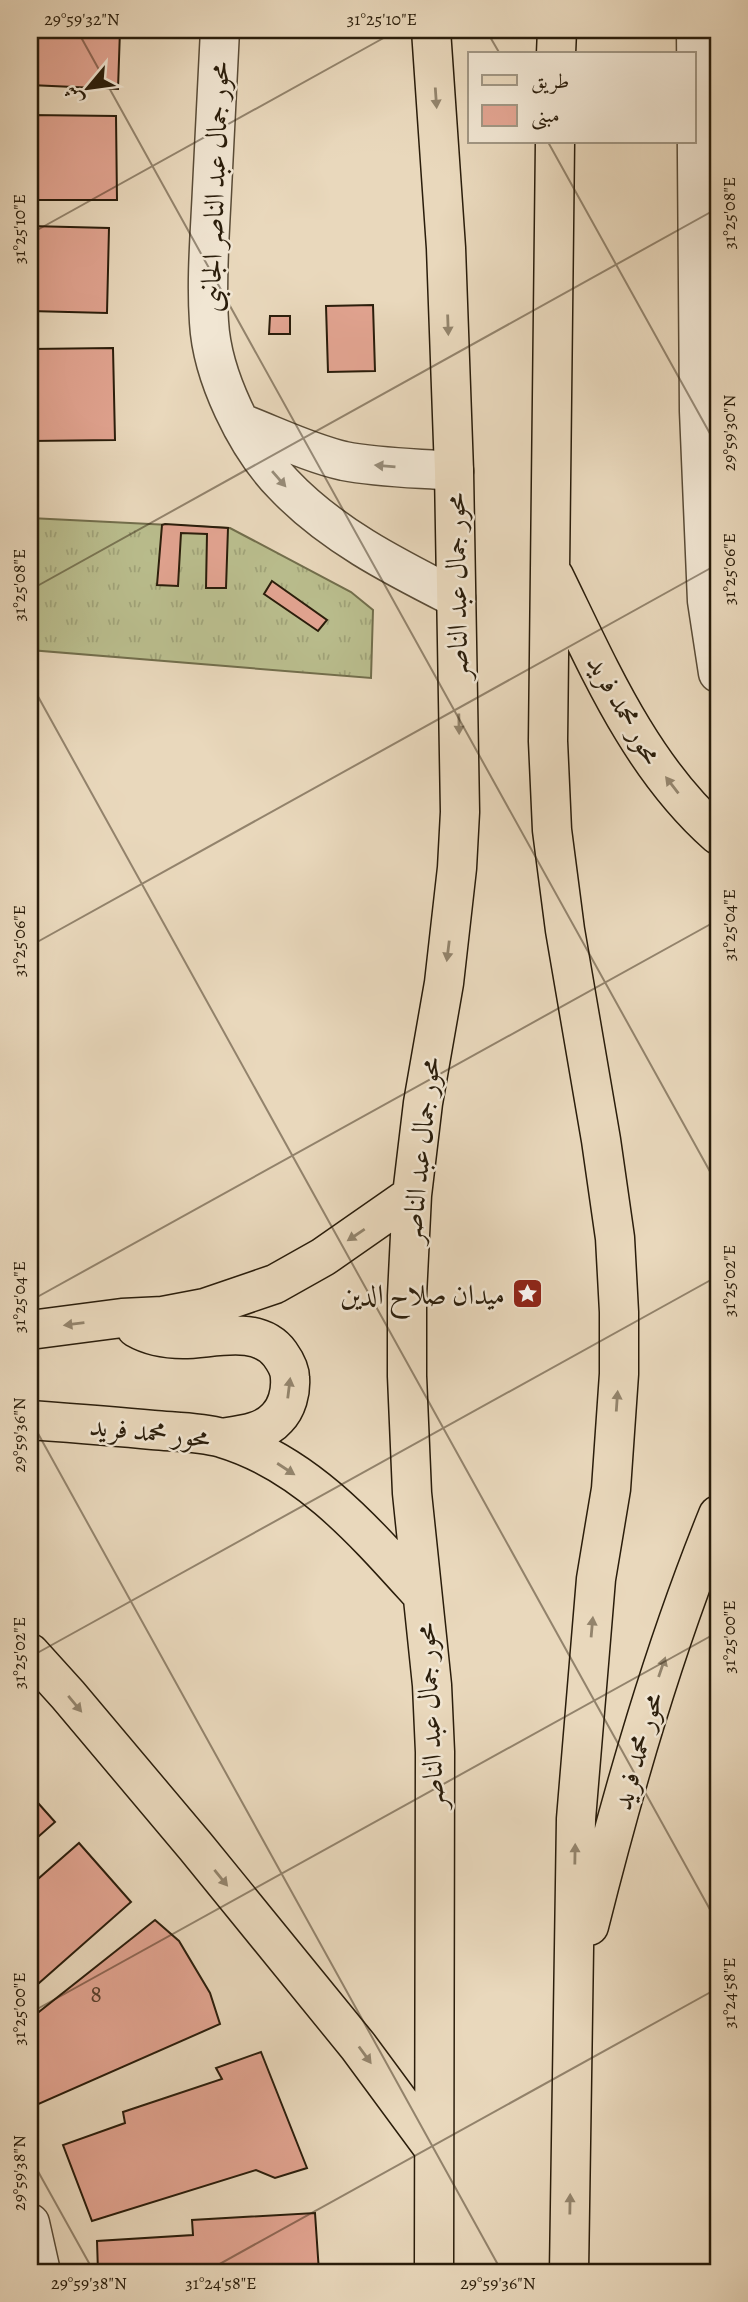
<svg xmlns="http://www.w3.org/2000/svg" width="748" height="2302" font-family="Alegreya,Amiri,serif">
<defs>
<pattern id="grass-tufts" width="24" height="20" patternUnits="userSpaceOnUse" patternTransform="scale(1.75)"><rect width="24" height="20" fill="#babe8e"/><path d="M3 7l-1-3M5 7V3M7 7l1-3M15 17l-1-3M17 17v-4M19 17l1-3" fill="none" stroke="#a0a379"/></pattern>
</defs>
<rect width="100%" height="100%" fill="#e9d8bc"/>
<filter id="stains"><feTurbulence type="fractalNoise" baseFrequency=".00286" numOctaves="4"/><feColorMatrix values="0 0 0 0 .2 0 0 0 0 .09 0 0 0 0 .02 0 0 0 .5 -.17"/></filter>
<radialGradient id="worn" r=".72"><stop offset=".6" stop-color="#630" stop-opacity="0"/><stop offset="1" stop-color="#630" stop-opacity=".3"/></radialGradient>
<!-- grass -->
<path fill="url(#grass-tufts)" stroke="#726e4c" stroke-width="2" d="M30,518l200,10 121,64 22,18 -2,68 -341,-28z"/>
<!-- building -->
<path fill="#e2a491" stroke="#2a1d0b" stroke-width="2" d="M30,30h90l-2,59 -88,-4z
M30,115l86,1 1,84h-87z
M30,226l79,2 -2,85 -77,-2z
M373,305l2,66 -47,1 -2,-66z
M270,316h20v18h-21z
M113,348l2,92 -85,1v-92z
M165,524l63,4 -2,60h-20l1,-54 -26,-1 -3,53 -21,-1 5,-60z
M272,581l55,39 -9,11 -54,-37z
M30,1794l25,28 -25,22z
M79,1843l52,59 -101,89v-105z
M155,1920l24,21 31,52 10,31 -186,82 -4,-9v-64l3,-2 -3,-5v-7z
M261,2052l46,116 -32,10 -19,-8 -164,51 -29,-76 62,-22 -2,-11 99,-33 -6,-11z
M315,2213l4,59h-221l-1,-31 96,-6 -1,-15z"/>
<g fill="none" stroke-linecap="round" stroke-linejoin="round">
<defs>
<path id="minor" d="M220,30c-3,53 -5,106 -8,159 -2,44 -6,89 -3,133 3,54 37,124 74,162 48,51 112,83 173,114
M696,30l3,381 8,190 11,72
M241,423c34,13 68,30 103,38 36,7 73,7 110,10
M30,2223l11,49"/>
<path id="major" d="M431,30l15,218 8,223 6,341 -3,56 -13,115 -21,120 -11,92 -5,101v80l5,117 20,192 3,67 -1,520
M556,54l1,-24
M555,142l-7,599 4,89 13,100 36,210 14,98 4,74v62l-8,115 -15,90 -20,240 -7,453
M554,576c45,92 86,190 164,259
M136,1328c14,8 30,11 47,11 30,0 75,-15 97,15 5,7 10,15 10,24 1,14 -3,30 -13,40 -13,15 -36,17 -55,20
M30,1330l92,-12 41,-2 42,-8 70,-24 48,-27 89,-62
M30,1420c41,3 82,6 123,10 22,2 47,2 69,8 84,25 144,95 200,157
M30,1653l38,42 128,152 162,199 76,103
M589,1926c35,-139 75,-278 129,-411"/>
</defs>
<!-- minor casing -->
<use href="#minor" stroke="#5a4c37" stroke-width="41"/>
<!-- major casing -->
<use href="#major" stroke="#2a1d0b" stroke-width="41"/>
<!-- minor -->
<use href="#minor" stroke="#f1e6d3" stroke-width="38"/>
<!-- major -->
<use href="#major" stroke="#e9d8bc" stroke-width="38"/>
</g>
<!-- one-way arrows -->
<defs><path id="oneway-solid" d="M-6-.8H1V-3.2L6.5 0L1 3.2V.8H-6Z" transform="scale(1.75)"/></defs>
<g fill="#93846c">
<use href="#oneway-solid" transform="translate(436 98) rotate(86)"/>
<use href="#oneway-solid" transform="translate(448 325) rotate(88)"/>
<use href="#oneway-solid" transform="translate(459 724) rotate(89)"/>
<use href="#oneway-solid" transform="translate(672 785) rotate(-128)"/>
<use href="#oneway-solid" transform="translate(448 951) rotate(97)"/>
<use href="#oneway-solid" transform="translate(356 1235) rotate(146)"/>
<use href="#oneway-solid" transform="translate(74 1324) rotate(173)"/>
<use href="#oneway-solid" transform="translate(289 1388) rotate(-83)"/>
<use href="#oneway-solid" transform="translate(617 1401) rotate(-86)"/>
<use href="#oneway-solid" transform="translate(286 1469) rotate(33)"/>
<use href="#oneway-solid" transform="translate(592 1627) rotate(-85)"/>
<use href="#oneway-solid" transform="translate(662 1667) rotate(-71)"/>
<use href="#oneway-solid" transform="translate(75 1704) rotate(50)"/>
<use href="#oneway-solid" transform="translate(575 1854) rotate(-89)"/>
<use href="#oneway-solid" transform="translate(221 1878) rotate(51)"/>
<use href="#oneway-solid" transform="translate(365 2055) rotate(54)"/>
<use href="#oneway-solid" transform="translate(570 2204) rotate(-89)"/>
</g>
<g fill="#978c79">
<use href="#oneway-solid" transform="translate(385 466) rotate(-175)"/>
<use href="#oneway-solid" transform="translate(279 479) rotate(49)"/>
</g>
<!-- ticks -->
<path fill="none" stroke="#2a1d0b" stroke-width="2" stroke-opacity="0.45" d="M77,30l641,1156M486,30l14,24M548,142l170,306M30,234l368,-204M30,590l688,-382M30,682l688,1242M30,946l688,-382M30,1301l688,-381M30,1419l472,853M30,1657l688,-381M30,2013l688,-381M30,2157l64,115M205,2272l513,-284"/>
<!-- icons -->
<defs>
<symbol id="sight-square" viewBox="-11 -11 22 22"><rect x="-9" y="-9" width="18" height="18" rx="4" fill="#8f2418" stroke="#f1e6d3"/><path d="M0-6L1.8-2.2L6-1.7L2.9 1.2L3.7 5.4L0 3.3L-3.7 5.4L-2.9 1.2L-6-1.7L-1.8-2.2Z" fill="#fff"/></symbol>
</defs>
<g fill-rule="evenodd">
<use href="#sight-square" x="510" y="1276" width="35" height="35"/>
</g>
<g text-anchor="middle" stroke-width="5" stroke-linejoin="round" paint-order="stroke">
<!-- number labels -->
<g font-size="24" fill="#583f2c">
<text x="96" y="2002">8</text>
</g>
<!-- street labels -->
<g font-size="28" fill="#2a1d0b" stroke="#f1e6d3">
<text transform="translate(214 187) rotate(-88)" y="10">محور جمال عبد الناصر الجانبى</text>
<text transform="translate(456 586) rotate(-91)" y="10">محور جمال عبد الناصر</text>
<text transform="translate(625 709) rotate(60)" y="10">محور محمد فريد</text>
<text transform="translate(420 1150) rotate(-84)" y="10">محور جمال عبد الناصر</text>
<text transform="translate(150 1431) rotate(6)" y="10">محور محمد فريد</text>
<text transform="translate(429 1716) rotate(-93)" y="10">محور جمال عبد الناصر</text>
<text transform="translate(637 1751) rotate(-74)" y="10">محور محمد فريد</text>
</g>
<!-- poi labels -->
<g font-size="28" fill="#2a1d0b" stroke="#f1e6d3" text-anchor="end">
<text x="505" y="1304">ميدان صلاح الدين</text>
</g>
</g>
<!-- margin -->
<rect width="748" height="2302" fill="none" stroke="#e9d8bc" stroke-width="77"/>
<!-- legend -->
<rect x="468" y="52" width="228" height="91" fill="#f1e6d3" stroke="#a19683" stroke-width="2"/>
<rect x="482" y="75" width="35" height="10" fill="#e9d8bc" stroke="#a19683" stroke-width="2"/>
<text x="531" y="88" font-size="21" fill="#2a1d0b">طريق</text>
<rect x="482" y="105" width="35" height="21" fill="#e2a491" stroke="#a19683" stroke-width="2"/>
<text x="531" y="122" font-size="21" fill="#2a1d0b">مبنى</text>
<!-- north arrow -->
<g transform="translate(88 88) rotate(241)" stroke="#f1e6d3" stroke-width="5" paint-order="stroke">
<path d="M0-5L12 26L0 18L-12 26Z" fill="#2a1d0b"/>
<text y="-10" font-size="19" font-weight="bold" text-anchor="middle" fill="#2a1d0b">ش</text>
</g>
<rect x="38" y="38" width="672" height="2226" fill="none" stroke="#2a1d0b" stroke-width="2.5"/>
<g font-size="18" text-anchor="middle" fill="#2a1d0b">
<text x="82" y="25">29°59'32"N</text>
<text x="382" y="25">31°25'10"E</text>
<text transform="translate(729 213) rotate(-90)" y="6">31°25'08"E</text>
<text transform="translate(19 229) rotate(-90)" y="6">31°25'10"E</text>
<text transform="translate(729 433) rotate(-90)" y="6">29°59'30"N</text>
<text transform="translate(729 569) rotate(-90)" y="6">31°25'06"E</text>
<text transform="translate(19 585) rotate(-90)" y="6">31°25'08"E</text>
<text transform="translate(729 925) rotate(-90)" y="6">31°25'04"E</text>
<text transform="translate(19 941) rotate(-90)" y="6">31°25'06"E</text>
<text transform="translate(729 1281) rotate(-90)" y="6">31°25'02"E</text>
<text transform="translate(19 1297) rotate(-90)" y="6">31°25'04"E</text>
<text transform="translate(19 1435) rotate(-90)" y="6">29°59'36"N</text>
<text transform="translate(729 1637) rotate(-90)" y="6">31°25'00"E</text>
<text transform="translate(19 1653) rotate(-90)" y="6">31°25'02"E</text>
<text transform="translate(729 1993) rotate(-90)" y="6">31°24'58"E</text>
<text transform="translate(19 2009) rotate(-90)" y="6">31°25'00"E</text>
<text transform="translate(19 2173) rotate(-90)" y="6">29°59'38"N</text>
<text x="89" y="2289">29°59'38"N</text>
<text x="221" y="2289">31°24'58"E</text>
<text x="498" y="2289">29°59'36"N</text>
</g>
<rect width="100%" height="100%" filter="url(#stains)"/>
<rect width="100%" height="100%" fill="url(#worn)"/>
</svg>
